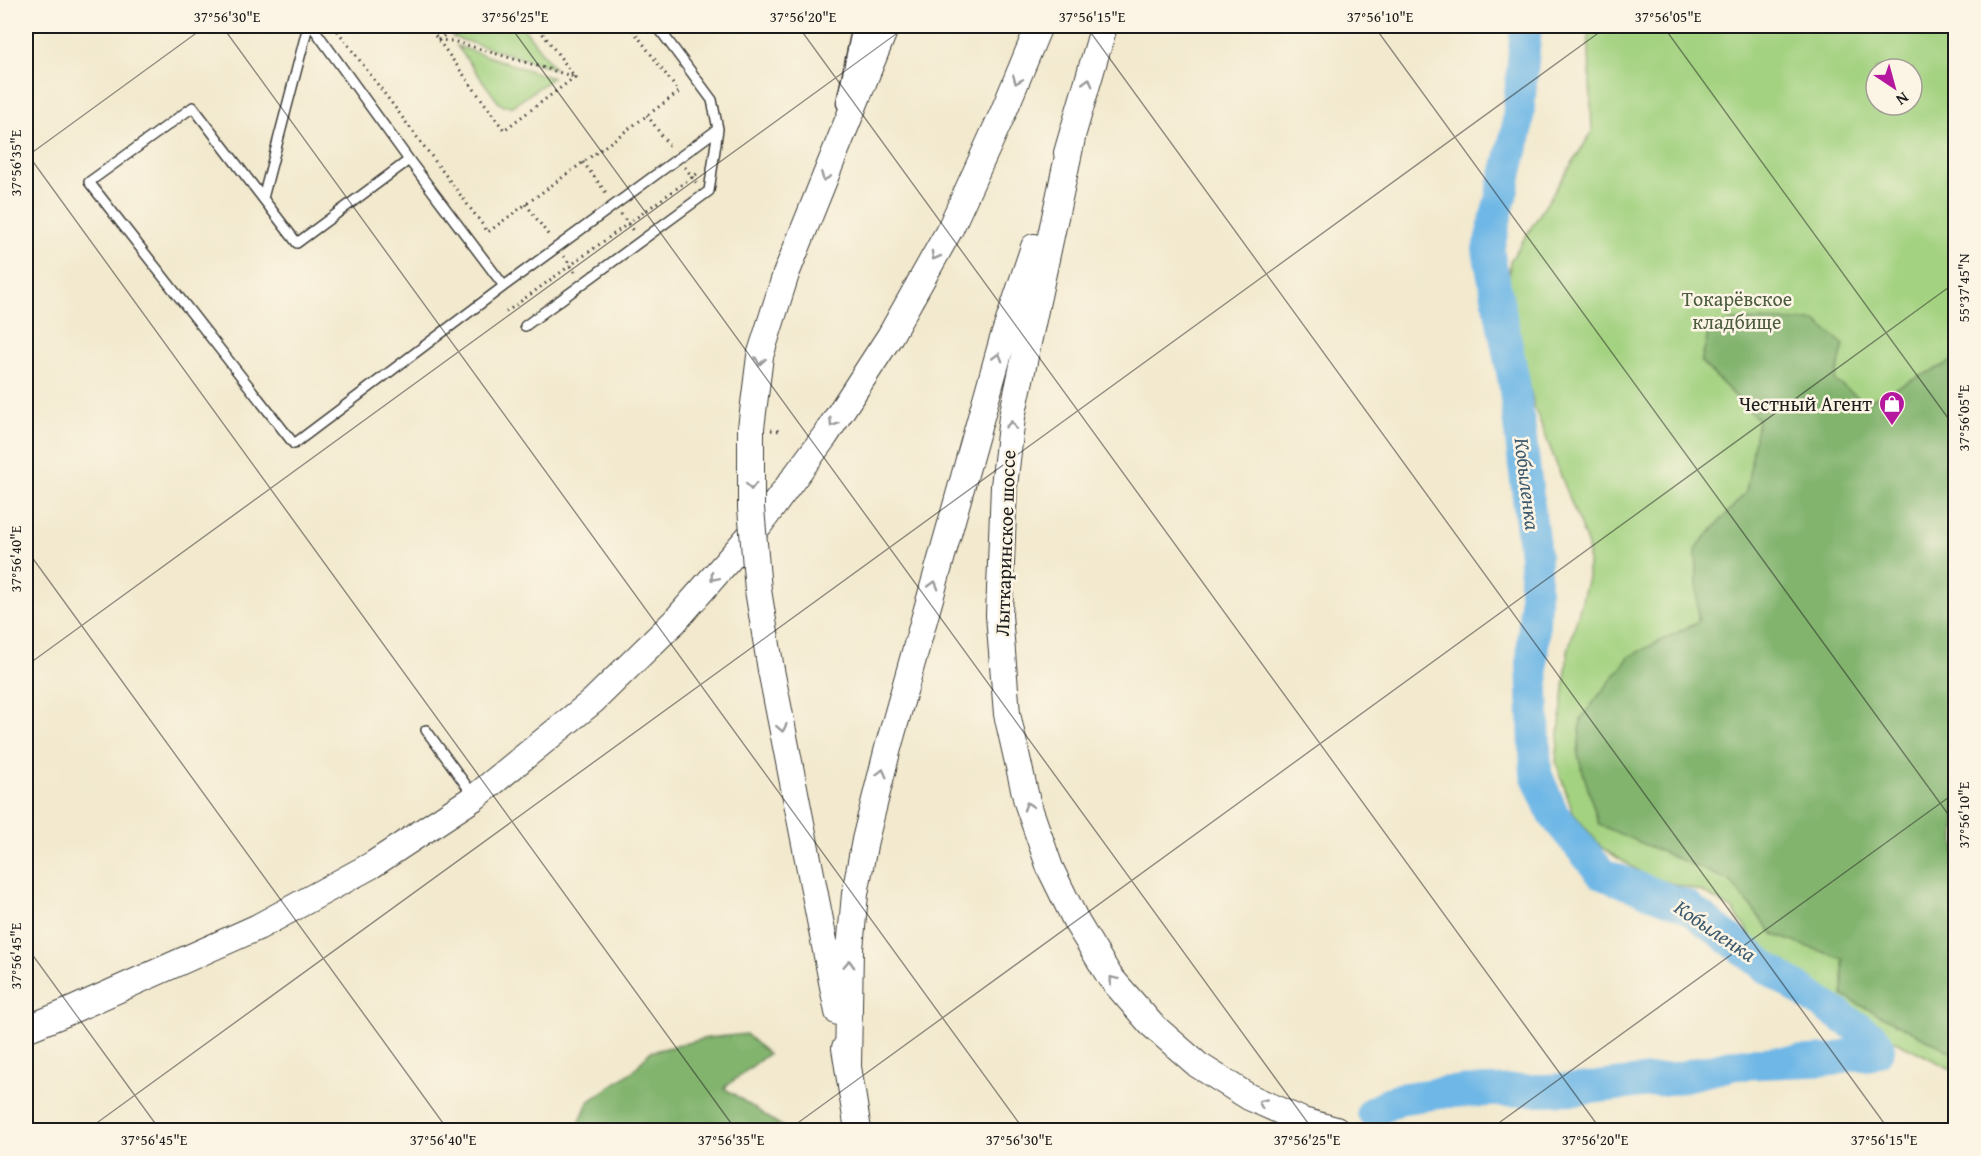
<svg xmlns="http://www.w3.org/2000/svg" width="1981" height="1156" font-family="'Gentium Book Plus',serif">
<rect width="100%" height="100%" fill="#fcf5e5"/>
<filter id="ink" filterUnits="userSpaceOnUse"><feTurbulence type="fractalNoise" baseFrequency=".0167" numOctaves="2"/><feDisplacementMap in="SourceGraphic" scale="12" xChannelSelector="R" yChannelSelector="G"/><feConvolveMatrix kernelMatrix="1 2 1 2 8 2 1 2 1" color-interpolation-filters="sRGB"/></filter>
<filter id="wash" filterUnits="userSpaceOnUse"><feTurbulence type="fractalNoise" baseFrequency=".008" numOctaves="4" result="noise"/><feDisplacementMap in="SourceGraphic" scale="24" xChannelSelector="R" yChannelSelector="G"/><feGaussianBlur stdDeviation="1.35" result="paint"/><feColorMatrix in="noise" values="0 0 0 0 0 0 0 0 0 0 0 0 0 0 0 0 0 1.4 0 .05"/><feComposite in="paint" operator="in"/></filter>
<g filter="url(#wash)">
<rect width="100%" height="100%" fill="#f2e9ce"/>
<!-- green -->
<path fill="#a3d280" stroke="#60774e" stroke-width="1.5" fill-rule="evenodd" d="M469,26h53l32,42 -102,-31z
M1588,26h367v1045l-113,-57 -75,-56 -35,-49 -29,-17 -55,-15 -46,-29 -29,-35 -17,-51 12,-111 20,-73v-32l-54,-140 -26,-122 2,-23 82,-129zM1876,69h36v36h-36z
M457,46l95,32 -39,28h-9l-5,-3z"/>
<!-- forest -->
<path fill="#82b46e" stroke="#4f6845" stroke-width="1.5" d="M1737,320l79,1 28,24 -9,36 31,21 89,-42v694l-112,-58v-37l-69,-24 -44,-54 -131,-56 -21,-69 3,-38 49,-62 68,-34 -2,-74 50,-56 12,-73 -57,-57 8,-32z
M746,1034l22,20 -44,34 59,39 -1,3h-206l12,-28 45,-31 17,-19 57,-14z"/>
<g fill="none" stroke-linecap="round" stroke-linejoin="round">
<!-- river -->
<path stroke="#6eb7e6" stroke-width="32" d="M1373,1112l25,-13 50,-7 133,-3 95,-11 60,-14 98,-4c5,-2 10,-4 15,-5 11,-1 22,3 30,-6 0,-8 -7,-12 -13,-16l-97,-64 -83,-63 -84,-32 -49,-60 -17,-40 -4,-112 3,-59v-48l-21,-173 -26,-132 29,-120 9,-104"/>
</g>
</g>
<g filter="url(#ink)">
<g fill="none" stroke-linecap="round" stroke-linejoin="round">
<defs>
<path id="service" d="M312,26l97,134 -112,83 -104,-136 -104,75 205,262 210,-158 214,-157 -6,-29 -55,-74
M409,160l95,126
M263,198l45,-172
M525,326l184,-135 9,-62
M426,730l48,66"/>
<path id="minor" d="M846,103l16,-77"/>
<path id="secondary" d="M1072,138l-60,279 -8,69 -5,129 8,99 20,88 23,66 27,55 33,54 41,47 47,41 51,32 54,24 33,9
M1067,153l37,-127
M751,428l9,-72 26,-82 100,-248
M771,670l67,342
M26,1029l37,-15 195,-87 114,-62 103,-68 118,-96 82,-80 85,-97 65,-88 65,-100 60,-107 53,-116 36,-87
M845,1048l13,82
M848,1065l2,-116 5,-55 10,-54 23,-92 114,-406 32,-95"/>
</defs>
<!-- service casing -->
<use href="#service" stroke="#3c3b37" stroke-width="12"/>
<!-- minor casing -->
<use href="#minor" stroke="#3c3b37" stroke-width="21"/>
<!-- secondary casing -->
<use href="#secondary" stroke="#3c3b37" stroke-width="28"/>
<!-- path -->
<path stroke="#3c3b37" stroke-width="3" stroke-dasharray="1.5 4.5" stroke-linecap="butt" d="M334,26l154,206 191,-140 -49,-66
M428,26l76,104 71,-53 -38,-51
M438,40l15,1 122,36
M438,40l20,-14
M647,115l23,32
M583,162l24,32
M685,167l12,17
M526,204l23,32
M621,214l12,17
M564,256l12,17
M506,312l192,-139
M771,430l11,1"/>
<!-- service -->
<use href="#service" stroke="#fff" stroke-width="9"/>
<!-- minor -->
<use href="#minor" stroke="#fff" stroke-width="18"/>
<!-- secondary -->
<use href="#secondary" stroke="#fff" stroke-width="26"/>
<defs>
<path id="secondary-bridge" d="M751,428v80l7,82 13,80"/>
</defs>
<!-- secondary-bridge casing -->
<use href="#secondary-bridge" stroke="#3c3b37" stroke-width="28" stroke-linecap="butt"/>
<!-- secondary-bridge -->
<use href="#secondary-bridge" stroke="#fff" stroke-width="26"/>
</g>
<!-- one-way arrows -->
<defs><path id="oneway-chevron" d="M-2-3.5L2.5 0L-2 3.5" fill="none" stroke-width="1.6" stroke-linecap="round" stroke-linejoin="round" transform="scale(1.5)"/></defs>
<g stroke="#999">
<use href="#oneway-chevron" transform="translate(1017 80) rotate(112)"/>
<use href="#oneway-chevron" transform="translate(1088 82) rotate(-74)"/>
<use href="#oneway-chevron" transform="translate(825 177) rotate(112)"/>
<use href="#oneway-chevron" transform="translate(935 256) rotate(119)"/>
<use href="#oneway-chevron" transform="translate(998 357) rotate(-74)"/>
<use href="#oneway-chevron" transform="translate(760 361) rotate(100)"/>
<use href="#oneway-chevron" transform="translate(833 423) rotate(123)"/>
<use href="#oneway-chevron" transform="translate(1011 425) rotate(-83)"/>
<use href="#oneway-chevron" transform="translate(751 486) rotate(90)"/>
<use href="#oneway-chevron" transform="translate(714 577) rotate(131)"/>
<use href="#oneway-chevron" transform="translate(934 585) rotate(-74)"/>
<use href="#oneway-chevron" transform="translate(782 728) rotate(79)"/>
<use href="#oneway-chevron" transform="translate(882 773) rotate(-76)"/>
<use href="#oneway-chevron" transform="translate(1028 806) rotate(-108)"/>
<use href="#oneway-chevron" transform="translate(849 964) rotate(-88)"/>
<use href="#oneway-chevron" transform="translate(1113 980) rotate(-128)"/>
<use href="#oneway-chevron" transform="translate(1262 1103) rotate(-156)"/>
</g>
</g>
<!-- ticks -->
<path fill="none" stroke="#1c1c1c" stroke-width="1.5" stroke-opacity="0.45" d="M222,26l802,1104M510,26l803,1104M798,26l803,1104M1086,26l803,1104M1374,26l582,799M1663,26l293,403M1951,26l5,6M26,152l710,978M26,157l180,-131M26,549l422,581M26,666l881,-640M26,946l134,184M87,1130l1521,-1104M788,1130l1168,-848M1489,1130l467,-338"/>
<!-- icons -->
<defs>
<symbol id="shop-pin" viewBox="-11 -11 22 30"><path d="M0 17L-7.5 6A9.5 9.5 0 1 1 7.5 6Z" fill="#b5179e" stroke="#fcf5e5"/><path d="M-5-2.5h2.3a2.7 3.5 0 0 1 5.4 0H5L5.5 6h-11ZM-1.5-2.5h3a1.5 2.3 0 0 0-3 0Z" fill="#fff"/></symbol>
</defs>
<g fill-rule="evenodd">
<use href="#shop-pin" x="1877" y="389" width="30" height="40"/>
</g>
<g text-anchor="middle" stroke-width="5" stroke-linejoin="round" paint-order="stroke">
<!-- park labels -->
<g font-size="20" fill="#4b5c3f" stroke="#fcf5e5">
<text x="1737" y="306">Токарёвское<tspan x="1737" dy="23">кладбище</tspan></text>
</g>
<!-- poi labels -->
<g font-size="20" fill="#1c1c1c" stroke="#fcf5e5" text-anchor="end">
<text x="1872" y="411">Честный Агент</text>
</g>
<!-- street labels -->
<g font-size="20" fill="#1c1c1c" stroke="#fcf5e5">
<text transform="translate(1005 543) rotate(-88)" y="7">Лыткаринское шоссе</text>
</g>
<!-- water labels -->
<g font-size="21" font-style="italic" fill="#3d5a6d" stroke="#fcf5e5">
<text transform="translate(1527 484) rotate(83)" y="7">Кобыленка</text>
<text transform="translate(1715 931) rotate(34)" y="7">Кобыленка</text>
</g>
</g>
<!-- margin -->
<rect width="1981" height="1156" fill="none" stroke="#fcf5e5" stroke-width="66"/>
<!-- north arrow -->
<g transform="translate(1894 87) rotate(144)"><circle r="28" fill="#fcf5e5" stroke="#a29e95" stroke-width="1.5"/>
<path d="M0-4.5L10 22L0 15L-10 22Z" fill="#b5179e"/>
<text y="-9" font-size="16" font-weight="bold" text-anchor="middle" fill="#1c1c1c">N</text>
</g>
<rect x="33" y="33" width="1915" height="1090" fill="none" stroke="#1c1c1c" stroke-width="2"/>
<g font-size="15" text-anchor="middle" fill="#1c1c1c">
<text x="227" y="22">37°56'30"E</text>
<text x="515" y="22">37°56'25"E</text>
<text x="803" y="22">37°56'20"E</text>
<text x="1092" y="22">37°56'15"E</text>
<text x="1380" y="22">37°56'10"E</text>
<text x="1668" y="22">37°56'05"E</text>
<text transform="translate(16 163) rotate(-90)" y="5">37°56'35"E</text>
<text transform="translate(1964 288) rotate(-90)" y="5">55°37'45"N</text>
<text transform="translate(1964 418) rotate(-90)" y="5">37°56'05"E</text>
<text transform="translate(16 559) rotate(-90)" y="5">37°56'40"E</text>
<text transform="translate(1964 815) rotate(-90)" y="5">37°56'10"E</text>
<text transform="translate(16 956) rotate(-90)" y="5">37°56'45"E</text>
<text x="154" y="1145">37°56'45"E</text>
<text x="443" y="1145">37°56'40"E</text>
<text x="731" y="1145">37°56'35"E</text>
<text x="1019" y="1145">37°56'30"E</text>
<text x="1307" y="1145">37°56'25"E</text>
<text x="1595" y="1145">37°56'20"E</text>
<text x="1884" y="1145">37°56'15"E</text>
</g>
</svg>
